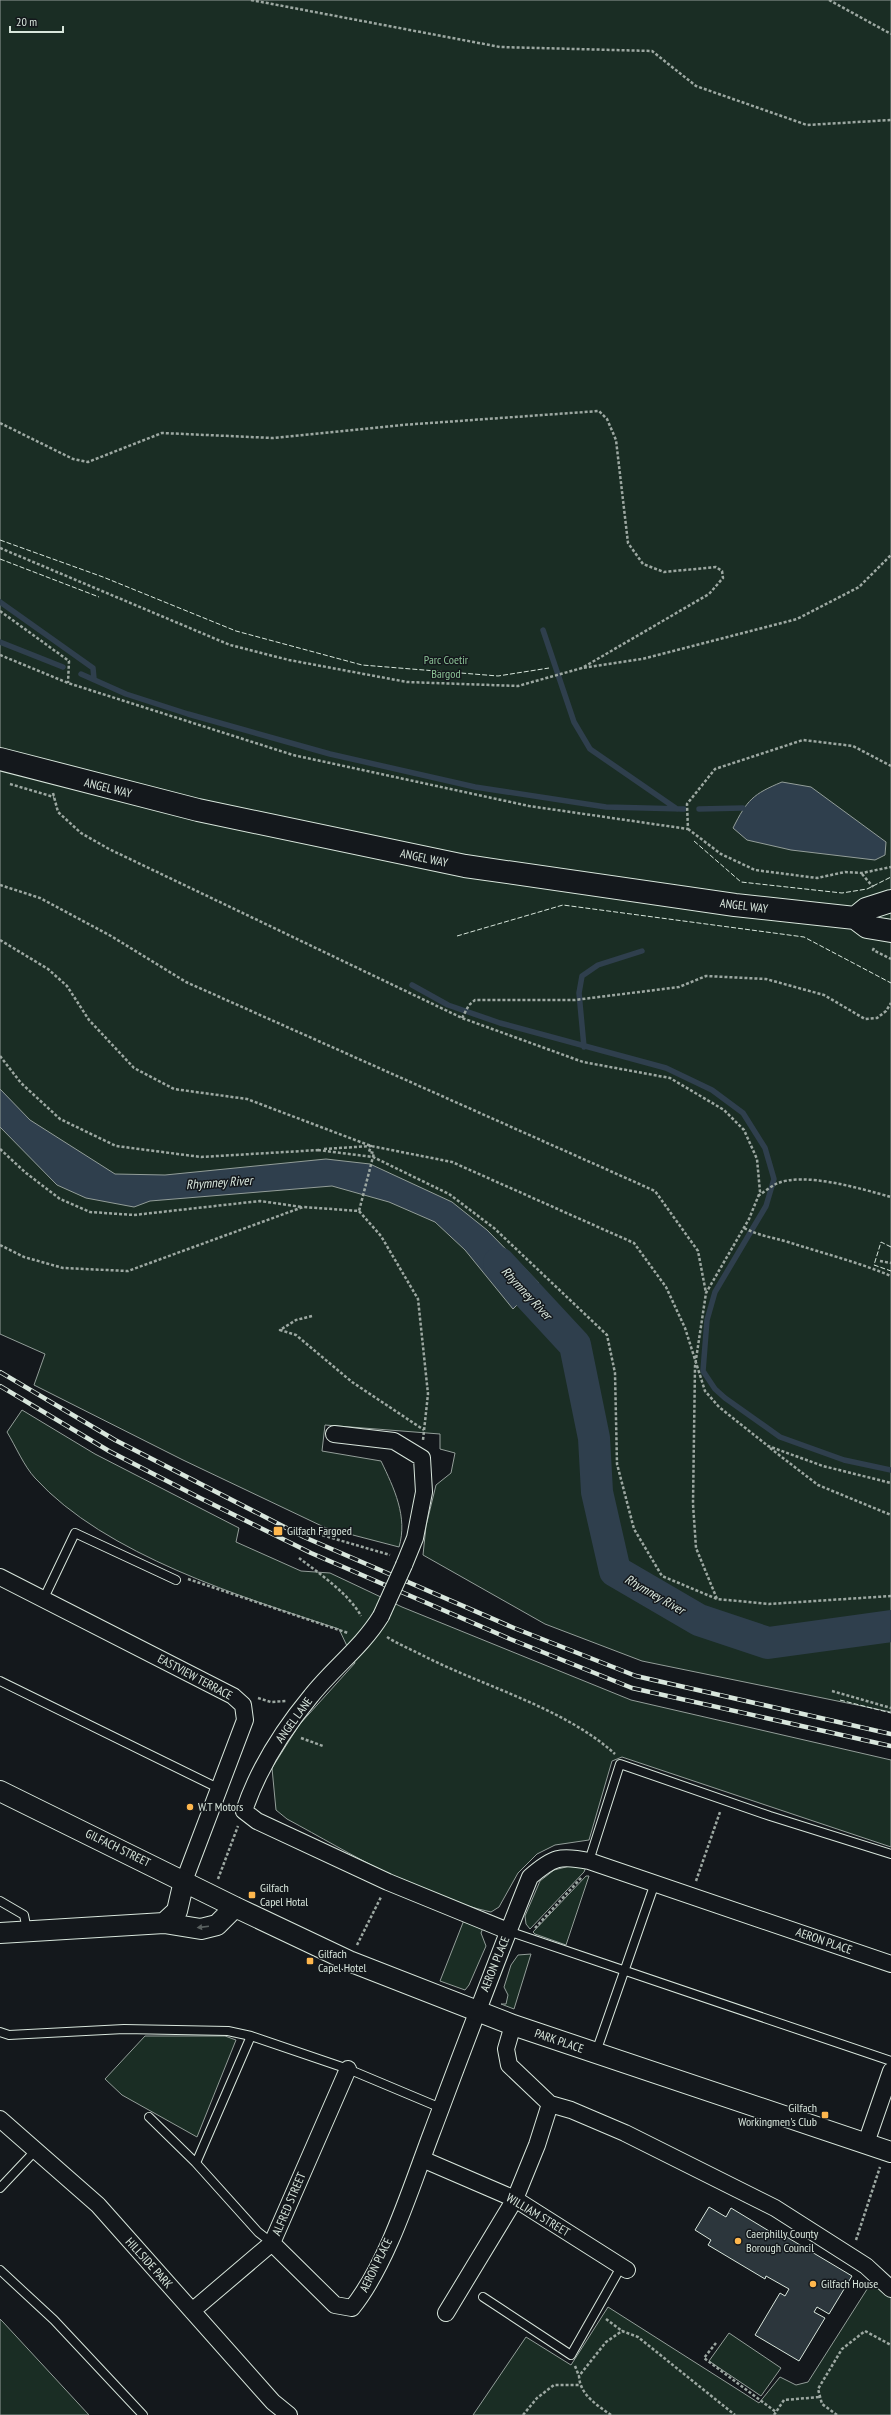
<svg xmlns="http://www.w3.org/2000/svg" width="891" height="2415" font-family="'PT Sans Narrow',sans-serif">
<rect width="100%" height="100%" fill="#14181c"/>
<!-- green -->
<path fill="#1a2d24" stroke="#939e99" d="M0,0h891v1712l-249,-51 -97,-37 -122,-69 3,-29 10,-41 15,-12 4,-20 -15,-4v-15l-115,-9 -3,26 59,10c13,27 27,56 18,86l-73,-19 -143,-68 -149,-75 11,-31 -45,-20z
M22,1410l73,44 144,74 -3,14 65,29 29,2 72,34 229,93 260,60v87l-269,-90 -10,4 -23,79 -34,5 -18,9 -19,19 -19,34 -8,5c-73,-16 -139,-58 -204,-93l-11,-9 -4,-42 27,-43 56,-62 -16,-34c-97,-32 -234,-74 -304,-151 -11,-12 -19,-31 -28,-46z
M570,1866l16,1 -2,5 -54,57 -4,-5 -1,-8 15,-35 14,-11z
M586,1876h3l-23,69 -31,-11 -2,-2z
M464,1920l19,8 -2,5 5,13 -17,39 -4,5 -25,-9z
M531,1954l-17,55 -13,-5h5l2,-9 -4,-8 7,-22 7,-10z
M145,2036h80l11,4 -39,97 -75,-42 -17,-16z
M871,2283l20,14v118h-418l53,-78 45,28 37,-58 151,96 21,-26 16,8 12,-3z
M0,2319l3,3 86,93h-89z
M729,2333l52,35 -20,28 -52,-35z"/>
<!-- water -->
<path fill="#2f3f4d" stroke="#939e99" d="M782,782l29,5 75,55 -1,13 -10,5 -84,-10 -44,-10 -14,-12c14,-28 20,-34 49,-46z
M0,1089l30,31 85,54 50,1 161,-16 44,5 82,38 35,28 52,53 -26,26 -48,-59 -30,-28 -46,-20 -57,-16 -182,15 -16,6 -48,-9 -29,-13 -57,-58z"/>
<g fill="none" stroke-linecap="round" stroke-linejoin="round">
<!-- stream -->
<path stroke="#2f3f4d" stroke-width="5.5" d="M0,602l93,66 1,11
M543,630l31,92 16,27 87,60
M0,642l63,25
M81,674l45,20 62,20 142,40 145,33 131,20 78,2
M699,809l44,-1
M412,985l36,20 52,18 166,45 46,22 31,23 22,35 9,31 -8,27 -51,86 -8,28 -4,51 12,18 10,9 55,39 64,23 47,10
M584,1047l-5,-54 3,-17 16,-11 44,-14"/>
<!-- river -->
<path stroke="#2f3f4d" stroke-width="32" d="M499,1263l76,82 19,93 3,54 18,79 84,49 69,23 123,-17"/>
</g>
<!-- building -->
<path fill="#2c363c" stroke="#d8e6dc" d="M709,2207l17,10 5,-9 48,29 1,-4 72,43 -23,38 -12,-7 -3,5 11,6 -26,43 -44,-26 25,-42 5,3 4,-7 -23,-13 -1,3 -57,-34 3,-5 -16,-10z"/>
<g fill="none" stroke-linecap="round" stroke-linejoin="round">
<defs>
<path id="service" d="M44,1598l31,-65 101,47
M0,1681l220,108
M589,1861l31,-97 150,52 121,38
M0,1901l24,14 3,15
M508,1931l383,130
M0,2032l9,3 115,-6 104,2 23,5 97,33 93,39
M596,2052l59,-169
M149,2117l47,46 62,69 14,11
M196,2163l55,-127
M0,2188l35,-37
M0,2270l54,50 89,95
M483,2297l88,58 50,-88"/>
<path id="minor" d="M334,1434l60,7 28,17 2,34 -9,46 -11,27
M0,1577l233,119 10,9 2,15 -61,161
M381,1616c-19,31 -48,52 -70,80 -29,35 -53,73 -67,115l13,10 131,61 120,49
M513,2025l-7,24 3,16 41,39 21,6 54,23 150,75 91,58 25,23
M0,2119l98,86 175,197 16,13
M866,2143l25,-72
M422,2159l93,40 112,71
M272,2243l63,62 17,3c36,-45 59,-121 80,-176 32,-85 64,-171 98,-255 23,-20 30,-22 59,-16l302,103
M192,2311l80,-68 76,-174
M446,2313l69,-114 22,-54 13,-41"/>
<path id="tertiary" d="M0,1791l235,116 114,54 164,64 378,127
M164,1923l13,-12 7,-30
M0,1933l164,-10 37,6 16,-4 18,-18"/>
<path id="primary" d="M0,759l198,51 267,56 270,39 120,13 12,9 24,4
M855,918l11,-9 25,-8"/>
</defs>
<!-- service casing -->
<use href="#service" stroke="#d8e6dc" stroke-width="10"/>
<!-- minor casing -->
<use href="#minor" stroke="#d8e6dc" stroke-width="18"/>
<!-- tertiary casing -->
<use href="#tertiary" stroke="#d8e6dc" stroke-width="22"/>
<!-- primary casing -->
<use href="#primary" stroke="#d8e6dc" stroke-width="24"/>
<!-- path -->
<path stroke="#9da8a2" stroke-width="2.5" stroke-dasharray="3 2" stroke-linecap="butt" d="M251,0l249,47 152,4 44,35 111,39 84,-5
M829,0l62,34
M0,423l73,36 15,3 74,-29 111,5 129,-13 197,-14 8,8 9,21 12,103 15,21 21,8 52,-5 6,4 1,7 -14,16 -127,74
M0,548l230,97 59,15 118,22 111,4 64,-18 60,-9 155,-40 62,-32 32,-32
M0,611l69,50 -1,22
M0,655l68,28 225,72 236,51 159,23 -1,-25 28,-35 88,-29 50,6 38,20
M10,784l44,13
M53,793l5,19 23,21 28,16 353,169 121,44 87,16 54,32 20,20 13,29 3,33 -11,27 -43,74 -11,73 -2,138 3,44 21,51
M688,829l33,25 34,16 62,8 28,-6 17,1 29,-6
M862,874l11,13
M0,885l40,13 71,38 75,46 469,209 43,60 8,42
M0,940l48,29 19,17 22,34 45,48 40,21 73,10 124,47 81,16 182,81 32,44 19,41 20,63 14,16 49,39 55,20 68,17
M874,948l-1,2 18,9
M462,1018l7,-13 6,-5h100l104,-13 27,-11 60,3 58,16 41,24 12,-1 9,-7 5,-8
M0,1056l21,27 39,36 56,27 85,11 118,-7
M0,1149l26,24 34,26 30,13 44,3 126,-14 42,6
M324,1149l47,-3 -2,6 5,1 -15,58
M318,1150l55,7 76,37 45,34 113,107 8,38 2,91 17,65 28,47 55,23 52,5 122,-8
M758,1196c6,-4 12,-9 18,-12 27,-13 86,5 115,13
M744,1228c16,8 27,9 44,14 34,11 70,20 103,34
M0,1245l24,12 39,11 65,3 175,-64 56,4 22,25 37,63 10,95 -5,46
M880,1261l11,2
M312,1316l-16,4 -16,10 16,5 56,47 72,48
M770,1448l48,37 73,30
M308,1531l82,24
M299,1558c20,15 51,37 62,58
M188,1579l160,54
M387,1637c11,7 23,12 35,18 62,32 141,52 193,99
M832,1691l59,17
M258,1698l13,4 15,-1
M301,1738l22,8
M218,1879l20,-53
M696,1881l24,-69
M535,1928l47,-51
M357,1945l24,-48
M856,2240l24,-73
M606,2319l16,12
M716,2343l-12,15 72,54
M575,2366l4,10
M523,2415l14,-17 17,-13h26
M611,2415c-14,-10 -31,-20 -32,-39l27,-34 16,-11 16,6 97,78
M774,2415l10,-15 36,-3
M837,2415l-15,-11 -4,-15 24,-40 23,-18 26,14"/>
<!-- service -->
<use href="#service" stroke="#14181c" stroke-width="8"/>
<!-- minor -->
<use href="#minor" stroke="#14181c" stroke-width="16"/>
<!-- tertiary -->
<use href="#tertiary" stroke="#14181c" stroke-width="20"/>
<!-- primary -->
<use href="#primary" stroke="#14181c" stroke-width="22"/>
<defs>
<path id="rail" d="M0,1372l115,68 189,97 210,91 122,48 255,58
M0,1386l109,65 91,47 111,55 199,86 122,49 259,58"/>
</defs>
<!-- rail casing -->
<use href="#rail" stroke="#d8e6dc" stroke-width="4.5"/>
<!-- rail -->
<use href="#rail" stroke="#14181c" stroke-width="3" stroke-dasharray="9" stroke-linecap="butt"/>
<defs>
<path id="minor-bridge" d="M381,1616l23,-51"/>
</defs>
<!-- minor-bridge casing -->
<use href="#minor-bridge" stroke="#d8e6dc" stroke-width="18" stroke-linecap="butt"/>
<!-- minor-bridge -->
<use href="#minor-bridge" stroke="#14181c" stroke-width="16"/>
<!-- fence -->
<path stroke="#d8e6dc" stroke-width="1" stroke-dasharray="5 2" stroke-linecap="butt" d="M0,540l103,37 133,54 126,34 136,11 51,-8
M0,559l99,38
M694,841l47,41 101,11 25,-4 24,-12
M457,936l106,-31 241,32 87,46
M891,1247l-10,-5 -7,23 17,6
M840,1700l51,13"/>
</g>
<!-- one-way arrows -->
<defs><path id="oneway-solid" d="M-6-.8H1V-3.2L6.5 0L1 3.2V.8H-6Z"/></defs>
<use fill="#59605f" href="#oneway-solid" transform="translate(203 1927) rotate(173)"/>
<!-- markers -->
<g fill="#ffb74d" stroke="#14181c" stroke-width="1.5">
<rect x="273" y="1526" width="10" height="10" rx="2"/>
<circle cx="190" cy="1807" r="4"/>
<rect x="248" y="1891" width="8" height="8" rx="2"/>
<rect x="306" y="1957" width="8" height="8" rx="2"/>
<rect x="821" y="2111" width="8" height="8" rx="2"/>
<circle cx="738" cy="2241" r="4"/>
<circle cx="813" cy="2284" r="4"/>
</g>
<g text-anchor="middle" stroke-width="3" stroke-linejoin="round" paint-order="stroke">
<!-- park labels -->
<g font-size="12" fill="#8ac095" stroke="#14181c">
<text x="446" y="664">Parc Coetir<tspan x="446" dy="14">Bargod</tspan></text>
</g>
<!-- street labels -->
<g font-size="12" fill="#d8e6dc" stroke="#14181c">
<text transform="translate(108 788) rotate(14)" y="4">ANGEL WAY</text>
<text transform="translate(424 858) rotate(12)" y="4">ANGEL WAY</text>
<text transform="translate(744 906) rotate(7)" y="4">ANGEL WAY</text>
<text transform="translate(195 1677) rotate(28)" y="4">EASTVIEW TERRACE</text>
<text transform="translate(294 1720) rotate(-54)" y="4">ANGEL LANE</text>
<text transform="translate(118 1848) rotate(26)" y="4">GILFACH STREET</text>
<text transform="translate(824 1941) rotate(19)" y="4">AERON PLACE</text>
<text transform="translate(495 1964) rotate(-68)" y="4">AERON PLACE</text>
<text transform="translate(559 2041) rotate(19)" y="4">PARK PLACE</text>
<text transform="translate(289 2204) rotate(-67)" y="4">ALFRED STREET</text>
<text transform="translate(538 2215) rotate(31)" y="4">WILLIAM STREET</text>
<text transform="translate(149 2263) rotate(48)" y="4">HILLSIDE PARK</text>
<text transform="translate(376 2265) rotate(-64)" y="4">AERON PLACE</text>
</g>
<!-- poi labels -->
<g font-size="12" fill="#d8e6dc" stroke="#14181c" text-anchor="start">
<text x="287" y="1535">Gilfach Fargoed</text>
<text x="198" y="1811">W.T Motors</text>
<text x="260" y="1892">Gilfach<tspan x="260" dy="14">Capel Hotal</tspan></text>
<text x="318" y="1958">Gilfach<tspan x="318" dy="14">Capel Hotel</tspan></text>
<text x="817" y="2112" text-anchor="end">Gilfach<tspan x="817" dy="14">Workingmen's Club</tspan></text>
<text x="746" y="2238">Caerphilly County<tspan x="746" dy="14">Borough Council</tspan></text>
<text x="821" y="2288">Gilfach House</text>
</g>
<!-- water labels -->
<g font-size="13" font-style="italic" fill="#d8e6dc" stroke="#14181c">
<text transform="translate(219 1182) rotate(-4)" y="5">Rhymney River</text>
<text transform="translate(527 1293) rotate(47)" y="5">Rhymney River</text>
<text transform="translate(655 1594) rotate(30)" y="5">Rhymney River</text>
</g>
</g>
<!-- scale -->
<path d="M10 26v6h53v-6" fill="none" stroke="#d8e6dc" stroke-width="2"/>
<text x="16" y="26" font-size="12" fill="#d8e6dc" stroke="#14181c" stroke-width="3" paint-order="stroke">20 m</text>
</svg>
